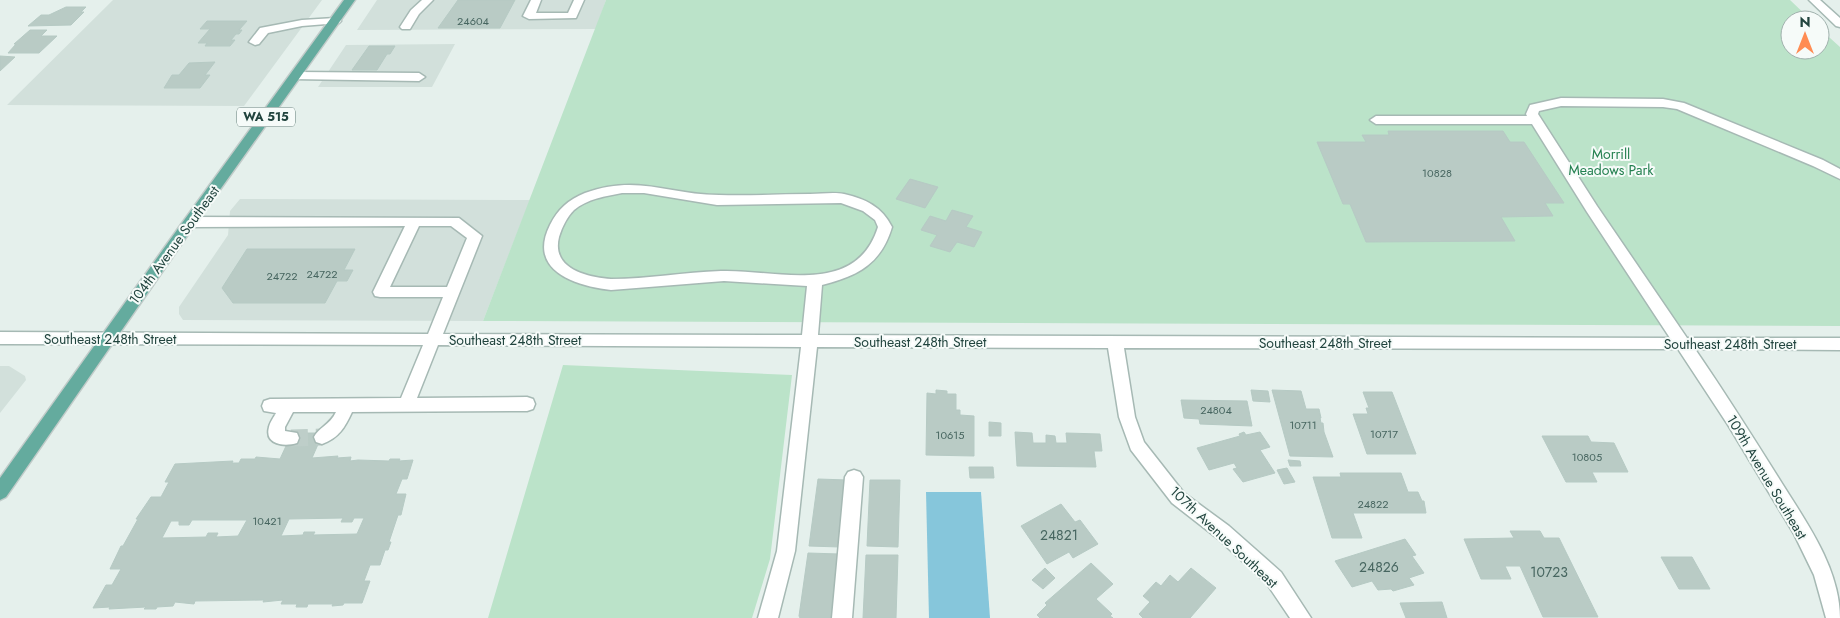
<svg xmlns="http://www.w3.org/2000/svg" width="1840" height="618" font-family="Jost,sans-serif">
<rect width="100%" height="100%" fill="#e5f0ec"/>
<!-- built -->
<path fill="#d2e0db" d="M113,0h209l-78,106 -237,-1z
M377,0h229l-10,29 -239,1z
M455,44l-23,43h-114l28,-42z
M240,199l290,1 -47,121 -300,-1 -4,-6v-7l49,-72 2,-24z
M0,366h9l16,10 1,4 -26,33z"/>
<!-- green -->
<path fill="#bbe3c9" d="M606,0h1184l21,20h-21v30h30v-21l20,18v279l-1357,-5z
M563,365l229,10 -22,184 -18,59h-264z"/>
<!-- water -->
<path fill="#86c6db" d="M926,492h55l9,126h-61z"/>
<!-- building -->
<path fill="#b9cbc5" stroke="#b6cac4" fill-rule="evenodd" d="M458,0h57l-15,28h-62z
M66,7h20l-5,5h3l-13,13 -43,1 13,-11h8z
M207,21h40l-8,9h3l-3,4h-3l-5,6h4l-5,6h-25l2,-3h-9l12,-14h-10z
M30,30h17l-6,6h16l-18,17h-31l8,-9h-2z
M369,46h26l-5,8h-3l-10,16h-25z
M0,56l15,1 -15,14z
M215,62l-10,13h5l-10,13h-36l8,-13h7l10,-12z
M1388,131h115l7,11h14l40,61h-19l8,13 -52,1 14,24 -149,1 -16,-38h-7l-26,-62h49l-4,-7h27z
M910,179l28,8 -13,21 -29,-9z
M952,210l21,6 -7,11 16,5 -8,15 -17,-5 -7,10 -20,-6 7,-11 -16,-5 9,-14 16,5z
M247,249h108l-11,21h9l-6,11h-10l-12,22h-92l-11,-15z
M936,390l11,1v3h9v16h4v5l14,1v40l-48,-1 1,-62 9,1z
M1251,390l17,1 2,11 -17,-1z
M1272,390l29,1 5,18h13l2,9h-1l1,5h2l1,9 9,25 -43,-1z
M1363,392h29l24,62h-49l-14,-40h15l-2,-6h3z
M1181,400l66,1 5,25 -52,-2 -1,-5 -15,-1z
M989,422l12,1v13h-12z
M1015,432l17,1 1,10h13v-8l9,1 1,7h11l-1,-10 34,1 2,17h-8l2,16 -79,-1z
M1244,432l2,3 14,-3 10,15 -10,3 15,23 -32,9 -10,-13 4,-1 -3,-5 -25,7 -12,-22 43,-12 -1,-2z
M292,433h31l-11,25 26,-2 -1,2 14,-1 -1,4 8,-1 31,1 1,-2h10l-1,2 14,-1 -6,19h-5l-6,15h10l-5,21h-3l-9,27h2l-3,8h-3l-5,15h-10l-6,16h6l-8,22h-18l-1,2 -11,1 1,-2h-25l-1,3h-11l1,-3h-16l2,-4 -20,2 1,-2 -69,1 -1,3 -19,-2 -2,4 -16,1 -1,2h-12l2,-2 -37,2 1,-2 -17,1 13,-23h6l9,-16h-11l11,-23h2l15,-27h-2l15,-22h10l8,-15h-4l10,-18 58,-3 -1,2h7l2,-4h14l1,-2 24,2zM343,518l-2,4h11l2,-4h10l-7,16 -44,1 2,-3h-11l-1,3 -22,1 8,-17zM192,520h55l-9,16 -22,1 2,-4h-10l-2,4 -44,1 9,-17h8v4h10z
M1542,436h46l3,6 23,1 14,29h-36l5,10h-31z
M1288,460l12,1 1,5h-11z
M969,467h24l1,11h-24z
M1287,468l8,14 -11,2 -7,-14z
M1340,473h61l7,19h10l4,9h2l2,12h-73l9,25h-30l-19,-61h28z
M818,479l29,1 -7,67 -31,-1z
M870,480h30l-2,67 -31,-1z
M1061,504l14,18 5,-2 18,24 -25,14 -4,-6 -22,12 -26,-38z
M1510,531h30l4,7h15l39,79h-55l-23,-51h-15l6,13h-30l-17,-40 50,-1z
M1405,539l11,16 -4,1 12,17 -15,5 5,7 -21,6 -2,-2 -13,1 -6,-9 -20,6 -17,-26z
M808,553l31,1 -6,64h-33l-1,-2z
M866,555h32l-2,63h-33z
M1661,557h31l18,32h-31z
M1091,563l22,21 -17,15 16,15 -2,2 3,2h-73l-3,-3 10,-10 -2,-2z
M1045,568l10,10 -12,11 -11,-9z
M1191,568l25,20 -26,30h-47l-4,-4 11,-12 -7,-6 13,-14 5,4 9,-11 8,7z
M1442,602l5,16h-41l-6,-15z"/>
<g fill="none" stroke-linecap="round" stroke-linejoin="round">
<!-- minor-tunnel -->
<path stroke="#becec9" stroke-width="17" stroke-dasharray="17 8" stroke-linecap="butt" d="M291,438l31,-1"/>
<defs>
<path id="minor" d="M422,0h11l-14,14 -9,15h-8l-2,-2 11,-17z
M531,0h10l-5,13h32l6,-13h10l-8,18 -47,1 -6,-3z
M1809,0h11l20,18v9l-4,-1z
M335,18l4,1 2,2 -2,2 -37,3 -34,7 -9,11 -4,1 -6,-3 11,-14 42,-8z
M296,72l123,1 6,4 -6,4 -127,-2 -2,-3z
M1561,98l102,1 21,4 139,57 17,9v10l-27,-13 -136,-57 -14,-2 -102,-1 -22,5 -1,3 59,92 90,132h153v12l-145,-1c29,42 56,85 83,128 26,42 62,90 62,141h-14l-12,-43 -20,-41 -66,-109 -50,-76 -554,-1 11,69 9,25 40,51 45,33 52,46 30,46h-21l-23,-34 -50,-46 -45,-35 -41,-53 -12,-33 -11,-69 -291,-1 -22,204 -17,67h-20l19,-67 24,-204 -363,-2 -21,53 110,-1 6,2 2,5 -2,5 -6,2 -175,1c-7,15 -13,26 -30,32l-6,-2 -2,-5c4,-9 16,-12 22,-25h-43l-8,15v4l12,2 2,5 -2,5c-12,4 -33,2 -28,-16 1,-5 5,-10 7,-14l-12,-2 -2,-5 2,-5 6,-2 131,-1 22,-53 -423,-1v-12l428,2 15,-37h-63l-5,-1 -2,-4 32,-66 -214,1 -5,-2 -2,-3 2,-3 5,-2 268,1 23,18 -39,98 359,1 5,-49 -83,-5 -113,9c-35,-4 -84,-19 -61,-65 8,-16 18,-25 35,-32 53,-19 84,2 134,2 31,1 61,-1 91,-1 11,0 24,-2 34,0 22,5 38,13 48,33 -11,37 -34,49 -70,58l-4,50 852,3 -83,-126 -55,-88h-156l-6,-4 6,-4h151l-1,-2 4,-9zM622,193h22l73,12 124,-2 22,8 12,9 3,7c-22,71 -103,42 -157,44 -37,1 -73,8 -110,8 -24,-2 -60,-10 -52,-42 3,-10 8,-20 15,-27 13,-11 32,-14 48,-17zM419,226h32l16,12 -20,49h-57z
M854,470l6,2 3,5 -11,141h-20l13,-141 3,-5z"/>
<path id="major" d="M344,0h11l-168,236 -181,261 -6,3v-22l177,-248z"/>
</defs>
<!-- minor casing -->
<use href="#minor" stroke="#a6b9b4" stroke-width="3"/>
<!-- major casing -->
<use href="#major" stroke="#c1cbc9" stroke-width="3"/>
<!-- minor -->
<use href="#minor" fill="#fff" fill-rule="evenodd"/>
<!-- major -->
<use href="#major" fill="#64ab9e" fill-rule="evenodd"/>
</g>
<g text-anchor="middle" stroke-width="4" stroke-linejoin="round" paint-order="stroke">
<!-- number labels -->
<g font-size="11" fill="#476660">
<text x="473" y="25">24604</text>
<text x="1437" y="177">10828</text>
<text x="322" y="278">24722</text>
<text x="282" y="280">24722</text>
<text x="1216" y="414">24804</text>
<text x="1303" y="429">10711</text>
<text x="1384" y="438">10717</text>
<text x="950" y="439">10615</text>
<text x="1587" y="461">10805</text>
<text x="1373" y="508">24822</text>
<text x="267" y="525">10421</text>
</g>
<!-- shield labels -->
<rect fill="#f6fbf9" stroke="#617b76" stroke-width="1" x="237" y="107.5" width="58" height="19" rx="4"/>
<g font-size="12" font-weight="bold" fill="#21443e">
<text x="266" y="121">WA 515</text>
</g>
<!-- park labels -->
<g font-size="14" fill="#258151" stroke="#f6fbf9">
<text x="1611" y="159">Morrill<tspan x="1611" dy="16">Meadows Park</tspan></text>
</g>
<!-- street labels -->
<g font-size="14" fill="#21443e" stroke="#f6fbf9">
<text transform="translate(174 245) rotate(-54)" y="5">104th Avenue Southeast</text>
<text x="110" y="344">Southeast 248th Street</text>
<text x="515" y="345">Southeast 248th Street</text>
<text x="920" y="347">Southeast 248th Street</text>
<text x="1325" y="348">Southeast 248th Street</text>
<text x="1730" y="349">Southeast 248th Street</text>
<text transform="translate(1767 477) rotate(59)" y="5">109th Avenue Southeast</text>
<text transform="translate(1224 537) rotate(43)" y="5">107th Avenue Southeast</text>
</g>
<!-- near-number labels -->
<g font-size="14" fill="#476660">
<text x="1059" y="540">24821</text>
<text x="1379" y="572">24826</text>
<text x="1549" y="577">10723</text>
</g>
</g>
<!-- north arrow -->
<g transform="translate(1805 35)"><circle r="24" fill="#f6fbf9" stroke="#a1b2ae"/>
<path d="M0-4L9 19L0 12L-9 19Z" fill="#ff8c53"/>
<text y="-8" font-size="14" font-weight="bold" text-anchor="middle" fill="#21443e">N</text>
</g>
</svg>
